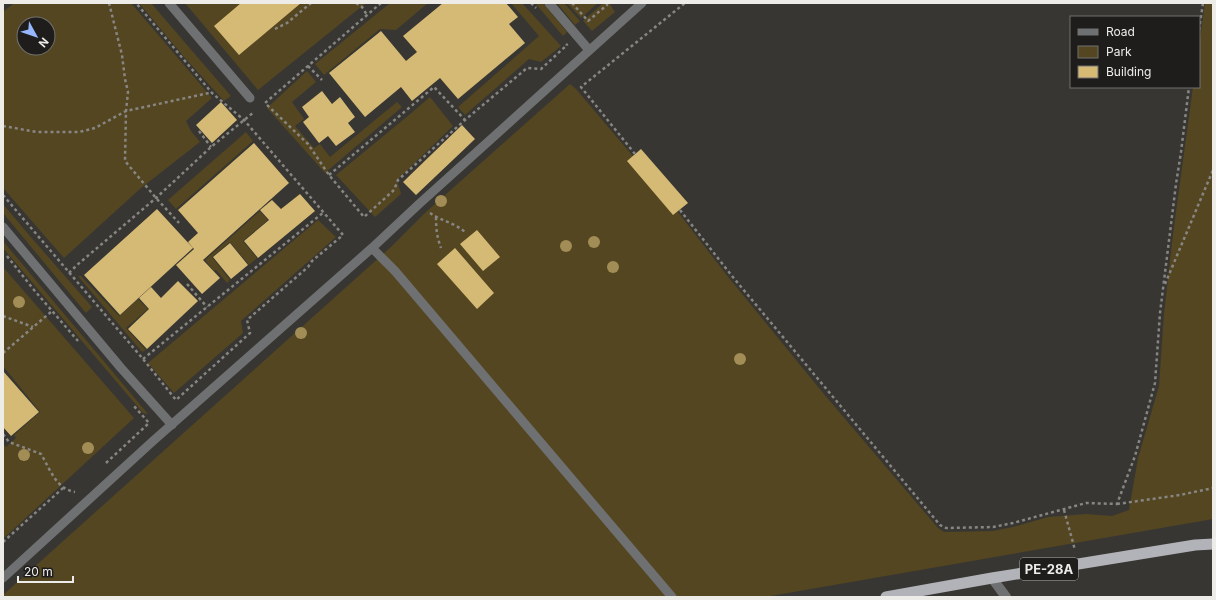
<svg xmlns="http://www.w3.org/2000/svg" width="1216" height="600" font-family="Inter,sans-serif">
<rect width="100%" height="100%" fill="#373632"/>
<!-- green -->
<path fill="#544621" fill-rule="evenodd" d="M14,3h117l81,95 -26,23 5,10 9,11 -59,46 -77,70 -61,-70v-176zM24,24h24v24h-24z
M139,3h12l80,93 -7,5 -39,-43z
M185,3h181l-108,87z
M390,3h38l-32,27 -16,-1 -56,46 -9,-11z
M511,3h11l39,43 -20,16 -12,-3 -64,56 -7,-8 81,-71z
M535,3h8l24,29 -4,4z
M557,3h7l16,18 -5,4z
M567,3h31l-17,15z
M603,3h6l6,9 -23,19 -9,-10z
M1205,3h8v516l-448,78h-762v-2l389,-349 35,-35 143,-127 6,5 78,92 75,97 94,115 115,135 6,4 49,-1 20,-4 35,-10 38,-3 26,2 17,-6 9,-52 21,-72 5,-72 9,-80 20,-147h6v-41z
M307,71l9,11 -24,20 12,17 -9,7 19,22 6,-4 10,13 67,-55 5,5 -77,66 -58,-65z
M430,97l23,29 -56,54 4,14 -26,23 -39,-42 73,-60z
M246,132l7,9 -77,68 -8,-9z
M3,204l26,31 63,72 -6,6 -83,-100z
M260,211l8,9 -25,21 14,17 -8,7 -19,-23 -18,15 18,23 -3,3 -11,-13 -2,1 -9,-11z
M318,220l18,17 -95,84 2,12 -69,60 -26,-30z
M3,241l145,173 -5,-1 -140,-165z
M3,267l131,151 -131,121v-95l3,3 10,-9 -2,-3 26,-23 -37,-46z
M78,276h3l38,40 19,-17 10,10 -22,19 20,22 -4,2z"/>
<!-- building -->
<path fill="#d5ba75" d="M241,3h60l-62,52 -25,-29z
M443,3h63l12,14 -9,7 16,19 -67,56 -18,-21 -28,23 -11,-14 -36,30 -36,-44 52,-42 25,30 11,-9 -14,-16z
M322,91l10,13 8,-7 15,20 -7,6 7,9 -19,14 -8,-10 -9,7 -16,-21 6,-5 -7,-10z
M221,102l16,18 -25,23 -16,-18z
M462,125l13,14 -59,56 -13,-13z
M254,143l35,40 -86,77 17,18 -18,16 -26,-29 18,-16 -6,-7 10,-9 -20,-23z
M641,149l47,54 -15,12 -46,-54z
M300,194l15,17 -57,47 -14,-17 25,-21 -9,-10 12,-10 9,9z
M157,209l36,39 -73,67 -36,-40z
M477,230l23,27 -17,14 -23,-27z
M230,243l18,22 -17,14 -18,-22z
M455,248l39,45 -17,16 -40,-45z
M178,281l20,20 -51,48 -19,-20 21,-20 -10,-11 12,-11 10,11z
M3,371l36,41 -28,24 -8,-9z"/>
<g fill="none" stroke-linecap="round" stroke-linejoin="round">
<!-- path -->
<path stroke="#878682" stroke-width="2.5" stroke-dasharray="3 3" stroke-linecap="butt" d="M109,3l13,52 3,24 3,13 -2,19 -1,50 31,37 23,25
M356,3l6,4 5,8
M381,3l-116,100 43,41 21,31 35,42 30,-27 4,-10 67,-60 62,-52 14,1 26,-24 -1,-1
M531,3l5,5
M572,3l16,18 19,-16v-2
M275,29l12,-6 24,-20
M1199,30l4,-27
M308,66l14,14
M3,126l34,6h42l16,-4 31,-17 69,-15 14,-3h3
M199,131l12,16
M635,154l-54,-67 104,-84
M329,175l105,-88 31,33
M3,195l140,164 33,41 74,-67 -3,-13 61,-53 4,-6 31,-26 -99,-115 -32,-27 -76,-90
M680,210l52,66 208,249 6,3 47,-1 20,-4 73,-20 31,1 18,-48 20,-73 5,-70 16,-129 5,-32 8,-65
M430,213c11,8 26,10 36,20
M436,217c0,12 1,20 5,31
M7,256l27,34 44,51
M69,273l8,-8 79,-67 55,-51 43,-35
M187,284l20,23
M1165,284l48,-114
M3,316l30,11
M3,353l49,-42
M143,359l181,-147
M3,434l6,8 32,12c9,15 15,35 34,38
M106,463l43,-40 -15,-17
M1117,504l63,-9 33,-7
M1064,510l11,40
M3,542l60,-54"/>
<!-- service -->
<path stroke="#6f7072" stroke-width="9" d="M169,3l81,95
M549,3l40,47
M3,227l118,141 51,57
M372,248l23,23 277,326
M3,578l150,-137 219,-193 47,-44 223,-201"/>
<!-- minor -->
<path stroke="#6f7072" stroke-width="10" d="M992,578l14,19"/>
<!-- trunk -->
<path stroke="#b1b3b8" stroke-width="11" d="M886,597l106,-19 203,-33 18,-1"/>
</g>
<!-- trees -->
<g fill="#a28d56">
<circle cx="441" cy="201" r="6"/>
<circle cx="594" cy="242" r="6"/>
<circle cx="566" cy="246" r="6"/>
<circle cx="613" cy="267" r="6"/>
<circle cx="19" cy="302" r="6"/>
<circle cx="301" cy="333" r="6"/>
<circle cx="740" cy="359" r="6"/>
<circle cx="88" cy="448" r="6"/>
<circle cx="24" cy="455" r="6"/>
</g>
<g text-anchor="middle" stroke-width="4" stroke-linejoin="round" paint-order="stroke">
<!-- shield labels -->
<rect fill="#1e1d1c" stroke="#afaeac" stroke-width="1" x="1020" y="558" width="58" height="22" rx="3"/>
<g font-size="13" font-weight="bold" fill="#edece9">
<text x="1049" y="574">PE-28A</text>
</g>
</g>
<!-- border -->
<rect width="1216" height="600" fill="none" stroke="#edece9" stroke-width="8"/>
<!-- legend -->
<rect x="1070" y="16" width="130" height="72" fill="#1e1d1c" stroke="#71706e"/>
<rect x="1078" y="29" width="20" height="6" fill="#6f7072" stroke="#71706e"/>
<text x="1106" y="36" font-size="12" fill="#edece9">Road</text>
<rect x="1078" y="46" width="20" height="12" fill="#544621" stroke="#71706e"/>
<text x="1106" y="56" font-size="12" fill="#edece9">Park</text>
<rect x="1078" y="66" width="20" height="12" fill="#d5ba75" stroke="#71706e"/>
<text x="1106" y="76" font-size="12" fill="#edece9">Building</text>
<!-- north arrow -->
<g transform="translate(36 36) rotate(130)"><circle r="19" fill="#1e1d1c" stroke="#71706e"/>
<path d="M0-3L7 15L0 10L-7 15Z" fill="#95b7fd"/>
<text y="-6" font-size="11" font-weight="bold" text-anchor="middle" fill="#edece9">N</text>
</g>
<!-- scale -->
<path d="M18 576v6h55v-6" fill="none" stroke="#edece9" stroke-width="2"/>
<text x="24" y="576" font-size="12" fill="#edece9" stroke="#1e1d1c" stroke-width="3" paint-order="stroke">20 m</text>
</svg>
